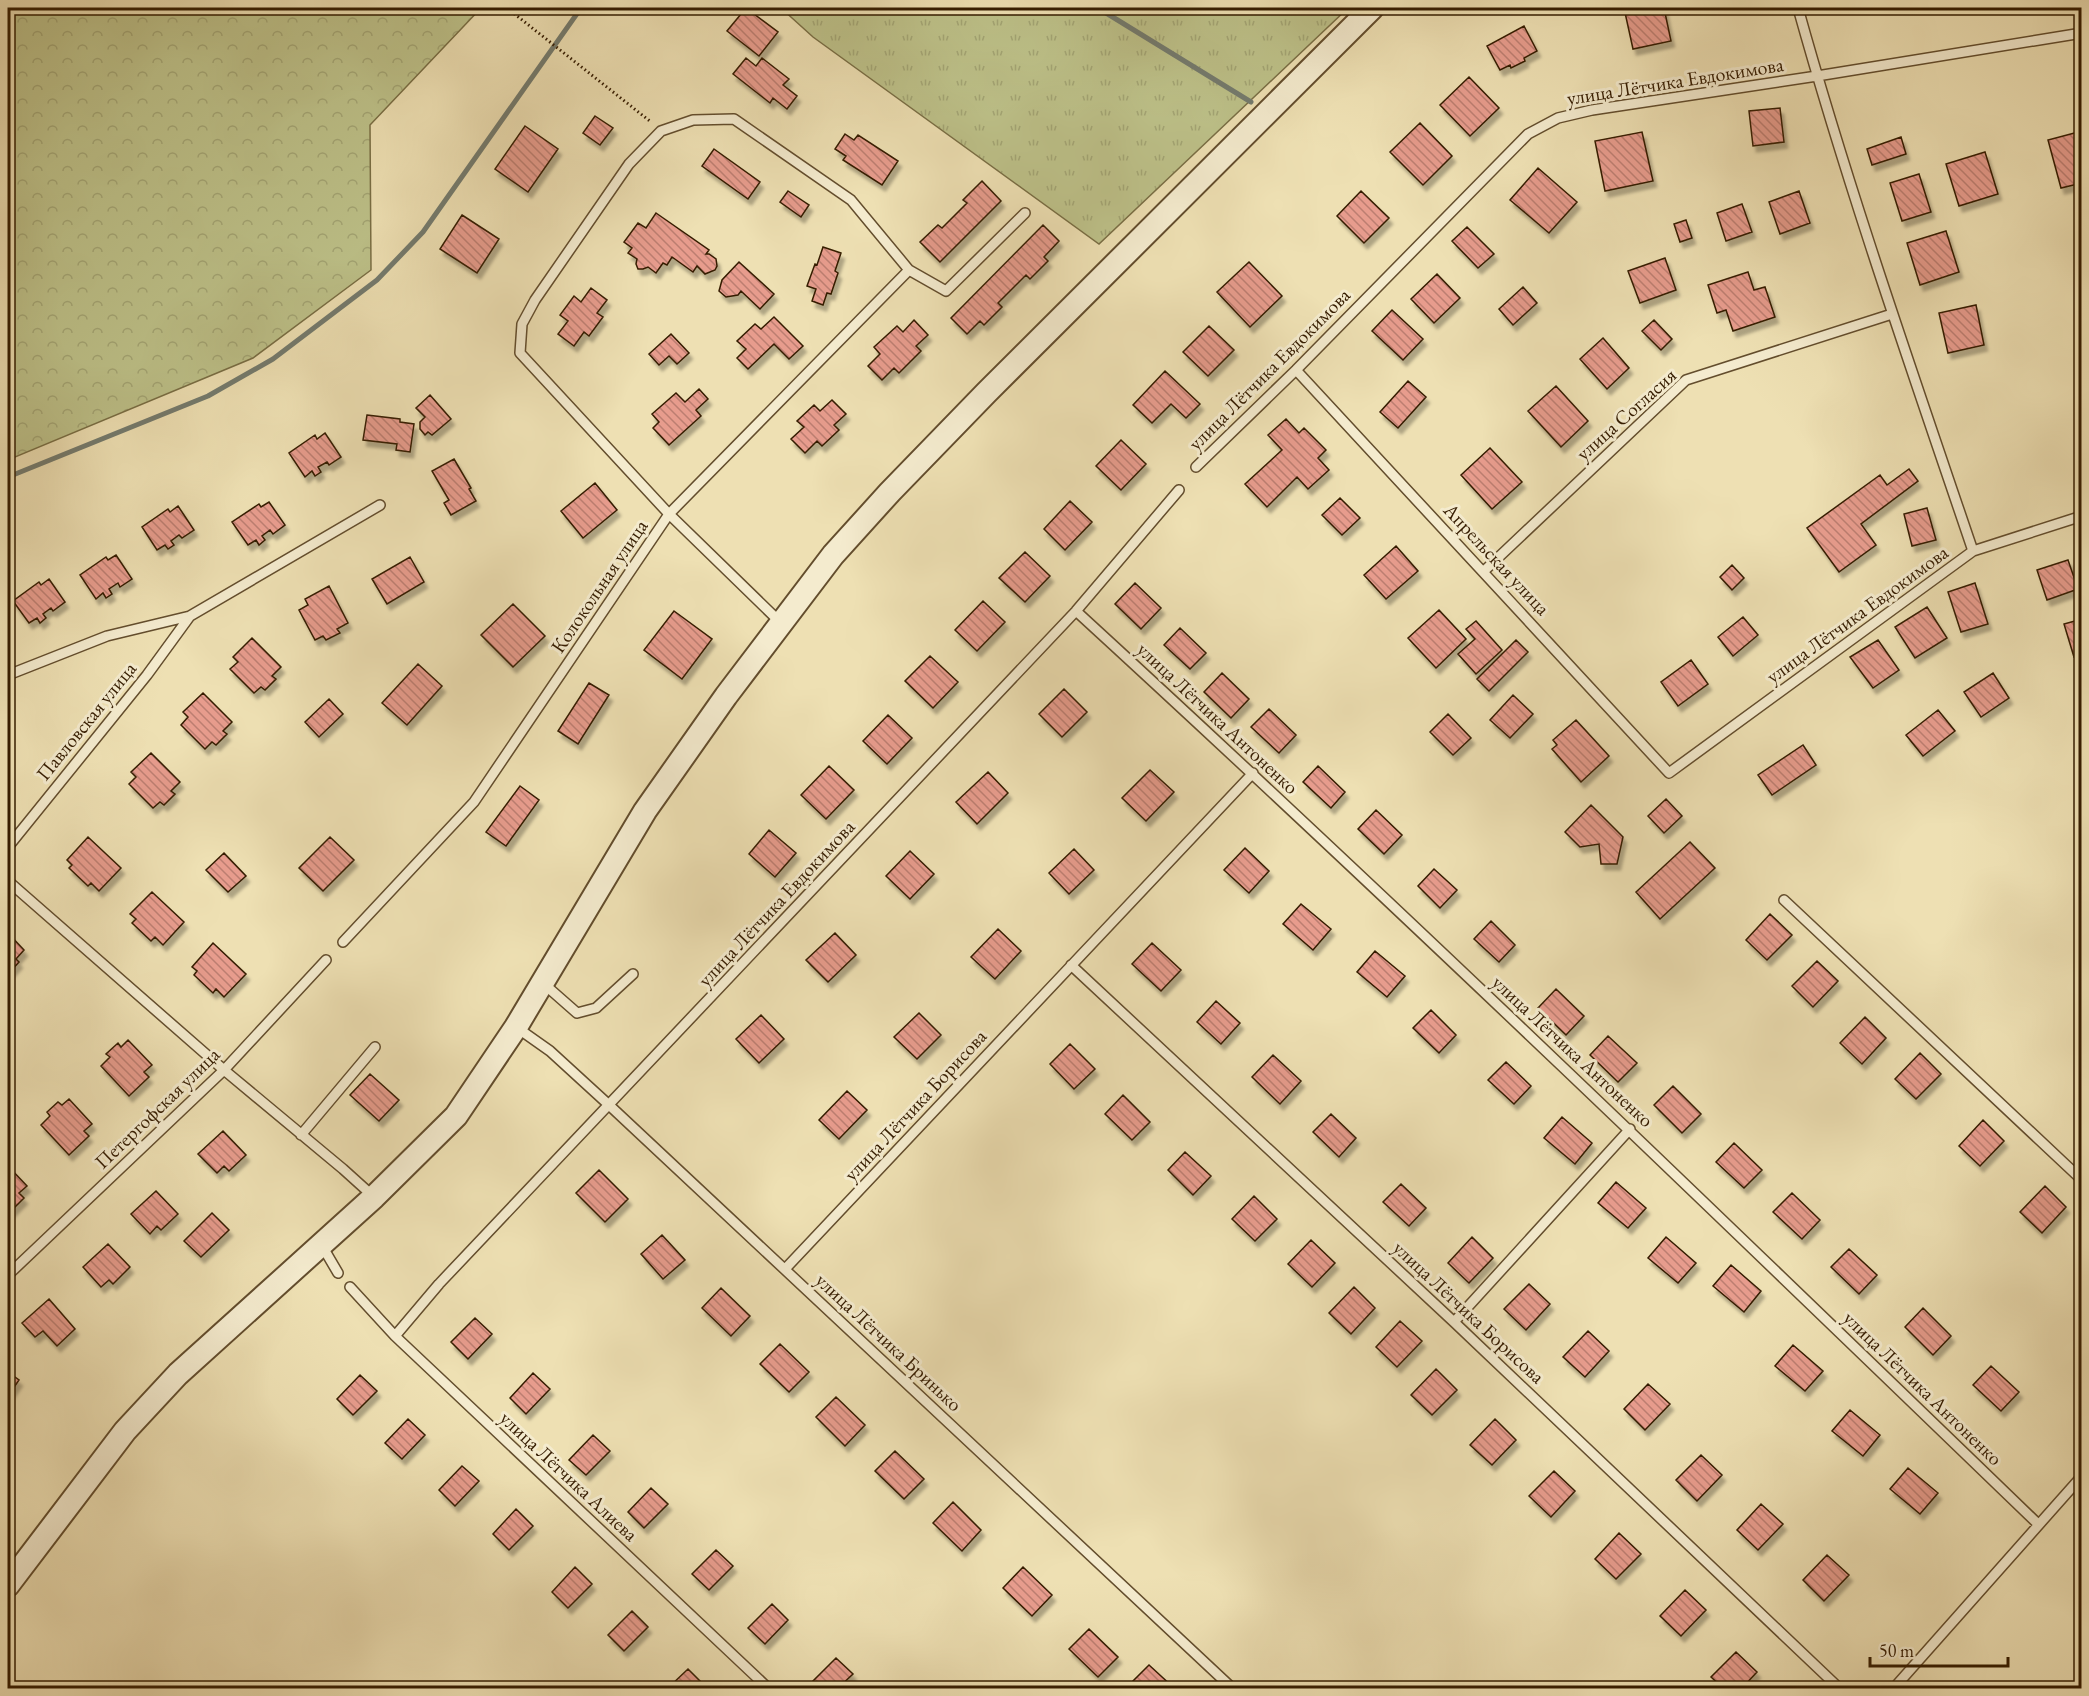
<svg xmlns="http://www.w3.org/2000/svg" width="2089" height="1696" font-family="'EB Garamond',serif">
<defs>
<pattern id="grass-tufts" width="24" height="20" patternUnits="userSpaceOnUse" patternTransform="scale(1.5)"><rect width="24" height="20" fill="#bdc189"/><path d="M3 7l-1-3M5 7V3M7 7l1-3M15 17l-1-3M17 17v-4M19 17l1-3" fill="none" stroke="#a3a574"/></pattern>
<pattern id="forest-crowns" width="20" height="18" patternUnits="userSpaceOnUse" patternTransform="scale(1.5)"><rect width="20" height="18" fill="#bdc189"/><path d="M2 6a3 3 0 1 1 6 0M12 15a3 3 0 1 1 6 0" fill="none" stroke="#a3a574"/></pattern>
<pattern id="building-back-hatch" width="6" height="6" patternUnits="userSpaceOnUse" patternTransform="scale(1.5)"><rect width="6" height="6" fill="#e79c8d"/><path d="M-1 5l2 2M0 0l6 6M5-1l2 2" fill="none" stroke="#bc7e71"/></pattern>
<filter id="shadow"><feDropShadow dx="3.5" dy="6" stdDeviation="1.5" flood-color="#0004"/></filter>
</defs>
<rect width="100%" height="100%" fill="#eee0b3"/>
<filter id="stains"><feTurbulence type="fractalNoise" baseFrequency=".00333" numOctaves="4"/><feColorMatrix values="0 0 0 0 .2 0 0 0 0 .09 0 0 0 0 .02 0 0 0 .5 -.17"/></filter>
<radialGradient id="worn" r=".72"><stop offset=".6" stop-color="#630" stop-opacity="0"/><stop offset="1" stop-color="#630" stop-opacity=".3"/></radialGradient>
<!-- grass -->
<path fill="url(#grass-tufts)" stroke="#796e44" stroke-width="1.5" d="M781,8h567l-249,236 -286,-207z"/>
<!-- forest -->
<path fill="url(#forest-crowns)" stroke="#796e44" stroke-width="1.5" d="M8,8h473l-111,117 1,145 -118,88 -245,102z"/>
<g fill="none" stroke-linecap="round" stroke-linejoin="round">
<!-- stream -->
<path stroke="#747b6e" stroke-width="5" d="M1098,8l153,94
M8,477l200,-81 65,-37 104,-79 46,-48 158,-224"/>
</g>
<!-- building -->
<path fill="url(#building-back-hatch)" stroke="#351c00" stroke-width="1.5" filter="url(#shadow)" d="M746,8l32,24 -19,24 -32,-25z
M1624,8h40l7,33 -38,8z
M1524,26l13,25 -13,7 1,3 -14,7 -1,-3 -10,5 -13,-24z
M746,58l10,8 6,-8 27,21 -6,6 14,11 -10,13 -14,-11 -3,5 -37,-29z
M1469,77l30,31 -29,28 -30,-31z
M1780,108l4,34 -31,4 -4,-35z
M595,116l18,12 -13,17 -17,-12z
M1420,123l32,33 -29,29 -33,-33z
M525,126l33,23 -30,43 -33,-23z
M2082,131v52l-21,5 -13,-48z
M1642,132l11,49 -48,10 -10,-50z
M845,134l9,6 4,-5 40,26 -16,24 -39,-25 3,-4 -11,-7z
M1901,137l5,17 -34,11 -5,-16z
M714,149l46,33 -12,17 -46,-33z
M1985,152l13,42 -39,12 -13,-42z
M1538,168l39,34 -28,31 -39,-33z
M1919,174l12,38 -29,9 -12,-38z
M982,181l19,20 -61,61 -20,-20 18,-17 4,3 25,-25 -4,-3z
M788,191l21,14 -8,12 -21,-15z
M1361,191l28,27 -25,25 -27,-27z
M1799,191l11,32 -30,11 -11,-32z
M1742,204l10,28 -26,9 -9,-28z
M656,213l53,37 -3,4h3l7,5 1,7 -2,4 -10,4 -8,-8 -4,6 -21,-15 -5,8 -4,-2 -7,10 -8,-6 -5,2h-5l-2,-5 1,-5 -9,-6 4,-5 -8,-6 14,-19 8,5z
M462,215l37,24 -22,34 -37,-24z
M1686,220l6,18 -12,4 -6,-18z
M1043,225l16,16 -15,16 4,4 -18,18 -4,-4 -28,28 4,4 -18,18 -4,-4 -13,13 -16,-16z
M1467,227l27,27 -16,14 -26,-27z
M1946,231l13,41 -39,13 -13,-42z
M823,247l18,6 -6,18 3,2 -7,21 -4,-1 -4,12 -11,-4 4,-12 -9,-3 8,-22 2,1z
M1665,258l11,32 -36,13 -12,-32z
M739,262l35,32 -14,15 -19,-18 -3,4 -12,2 -7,-6 3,-11z
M1249,262l33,34 -32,31 -33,-35z
M1748,272l6,18 11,-3 10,30 -42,14 -7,-21 -9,3 -9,-28z
M1437,274l23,24 -26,25 -23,-24z
M1523,287l14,16 -24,22 -14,-16z
M591,288l16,12 -10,13 6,4 -14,19 -5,-4 -10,14 -16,-12 10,-13 -8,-6 14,-19 7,6z
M1976,305l8,40 -36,8 -9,-40z
M1392,310l31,29 -20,21 -31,-29z
M774,317l29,29 -14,13 -15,-15 -26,25 -11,-11 9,-9 -9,-8 18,-17 6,5z
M914,320l14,15 -12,11 5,5 -22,22 -5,-5 -12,12 -14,-14 12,-12 -6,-7 23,-21 6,6z
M1654,320l18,19 -11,11 -19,-19z
M1209,326l25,24 -26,26 -25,-24z
M671,334l18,19 -12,11 -8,-8 -10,9 -10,-11z
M1603,338l26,30 -22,21 -27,-30z
M1165,371l35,33 -14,14 -15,-14 -19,19 -19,-18z
M1408,381l18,16 -28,31 -18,-16z
M1556,386l32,35 -27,26 -33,-36z
M699,389l9,10 -12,11 5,6 -32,29 -16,-17 6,-6 -7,-8 24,-21 9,9z
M430,395l21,24 -19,16 -4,-3 -3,3 -5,-6v-7l5,-5 -9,-9z
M832,400l14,14 -12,11 5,5 -17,16 -5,-5 -12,12 -14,-14 13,-12 -7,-6 17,-16 6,6z
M367,415l33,4v3l14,2 -4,28 -14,-2 1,-6 -34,-4z
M1286,419l13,14 5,-5 22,22 -8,8 11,12 -21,19 -11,-12 -30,30 -22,-23 37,-34 -14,-15z
M325,433l16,24 -12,8 -2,-3 -9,5 3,5 -6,4 -3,-5 -7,6 -16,-24 26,-18 2,4z
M1121,440l25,24 -25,26 -25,-24z
M1490,448l32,34 -30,27 -31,-34z
M454,459l17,29 -2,1 7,12 -25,14 -7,-12 5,-3 -17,-29z
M1909,469l9,12 -57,43 15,21 -37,27 -32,-44 73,-53 7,10z
M595,483l22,27 -34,28 -22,-27z
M1340,498l20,20 -18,17 -20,-20z
M1070,501l22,21 -27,28 -21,-21z
M269,502l16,23 -12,9 -3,-4 -8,6 3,4 -6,5 -3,-5 -8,5 -16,-23 27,-18 2,3z
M178,506l16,24 -12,8 -3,-3 -8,6 3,4 -6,4 -3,-4 -8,5 -15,-23 26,-18 2,3z
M1927,508l9,32 -24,6 -8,-32z
M1396,546l22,25 -32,28 -22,-24z
M1025,552l25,24 -25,26 -26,-24z
M116,555l16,24 -12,8 -2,-4 -9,6 3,5 -6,4 -3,-5 -7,6 -16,-24 26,-18 2,3z
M410,557l14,25 -37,22 -15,-25z
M2068,560l10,29 -31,11 -10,-30z
M1732,565l12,13 -12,12 -12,-13z
M49,579l16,23 -12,9 -2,-3 -8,6 3,4 -6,5 -3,-5 -8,5 -16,-22 26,-19 2,3z
M1135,583l26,25 -20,21 -26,-25z
M1975,583l13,41 -27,8 -13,-40z
M329,586l19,37 -11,6 3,4 -14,7 -3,-4 -8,4 -16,-30 9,-5 -3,-6z
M983,601l22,21 -28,29 -22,-21z
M513,604l32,32 -32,31 -32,-32z
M1927,607l20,31 -32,20 -20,-31z
M1439,610l27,29 -30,29 -28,-30z
M674,611l38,28 -30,40 -38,-29z
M1743,617l15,18 -25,21 -15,-19z
M2082,619v36l-8,2 -10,-33z
M1476,621l26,29 -26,24 -18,-20 17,-15 -9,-10z
M1180,628l26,25 -16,16 -26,-24z
M252,638l29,29 -9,9 4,3 -11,11 -4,-3 -7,6 -24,-24 8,-7 -5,-5z
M1516,640l12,12 -39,39 -12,-12z
M1878,640l21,30 -26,18 -23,-31z
M930,656l28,26 -25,26 -28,-27z
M1691,660l17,24 -30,22 -17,-24z
M418,664l24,22 -35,39 -25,-22z
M1222,673l27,26 -18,19 -27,-26z
M1993,673l16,25 -28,19 -17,-25z
M589,683l20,12 -31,49 -20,-13z
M1064,689l23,23 -25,25 -23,-23z
M203,693l29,29 -9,9 4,3 -11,11 -4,-3 -7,7 -24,-24 7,-8 -5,-5z
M1513,695l20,19 -23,24 -20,-18z
M329,699l14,15 -24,23 -14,-15z
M1269,709l27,26 -17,18 -28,-26z
M1938,710l17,21 -32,25 -17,-21z
M1448,714l23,24 -18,17 -23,-23z
M888,715l24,23 -25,26 -24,-23z
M1576,720l33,36 -28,26 -29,-33 5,-4 -4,-5z
M1803,745l13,20 -44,30 -14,-20z
M151,753l29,29 -9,9 4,3 -11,11 -4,-3 -7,6 -24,-24 7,-7 -5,-5z
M829,766l25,24 -28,29 -25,-24z
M1318,766l27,26 -14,16 -28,-26z
M1150,770l24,22 -28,29 -24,-23z
M988,772l20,21 -31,31 -21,-22z
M520,786l19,14 -33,46 -20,-14z
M1666,799l16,17 -18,17 -16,-17z
M1591,805l32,32 -6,27h-16l-2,-20 -19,3 -15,-15z
M1376,810l26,25 -18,19 -26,-25z
M769,830l27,23 -21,24 -26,-23z
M88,837l33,31 -22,23 -8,-8 -3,3 -19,-18 3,-3 -5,-5z
M330,837l24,23 -31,31 -24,-23z
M1690,842l25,26 -55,51 -24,-27z
M1245,848l24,23 -20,22 -25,-23z
M1074,849l20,21 -25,24 -20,-21z
M910,851l24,23 -24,25 -24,-23z
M224,853l22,23 -18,16 -22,-22z
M1434,869l23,21 -17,18 -22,-22z
M152,892l32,30 -21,23 -8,-8 -4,4 -19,-18 4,-4 -6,-5z
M1301,904l30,25 -18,21 -30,-26z
M1770,914l22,21 -25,25 -21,-20z
M1491,921l24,24 -16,17 -25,-23z
M998,929l23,22 -26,28 -24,-22z
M8,933l16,17 -8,9 3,3 -11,12z
M835,933l21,22 -28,27 -22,-22z
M213,943l33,31 -22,23 -8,-8 -3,4 -19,-18 3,-4 -5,-4z
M1152,943l29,27 -20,21 -29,-27z
M1375,951l30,25 -18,21 -30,-25z
M1817,961l21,20 -25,26 -21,-21z
M1556,989l28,27 -18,19 -28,-27z
M1216,1001l24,22 -19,21 -24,-22z
M1431,1010l25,25 -17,18 -26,-25z
M919,1013l22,22 -24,24 -23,-22z
M761,1015l23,24 -25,24 -23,-24z
M1865,1017l21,21 -24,26 -22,-21z
M1608,1036l29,27 -19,19 -28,-27z
M128,1040l24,25 -8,7 5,5 -20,19 -28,-30 9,-9 -4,-3 12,-11 3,4z
M1070,1044l25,25 -21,20 -24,-25z
M1920,1053l21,21 -25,25 -21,-20z
M1273,1055l28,26 -21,23 -28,-27z
M1506,1062l25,24 -17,18 -26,-24z
M370,1074l29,26 -20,21 -29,-26z
M1673,1086l28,28 -19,19 -28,-28z
M847,1091l20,19 -28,29 -20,-19z
M1123,1095l27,27 -18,18 -27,-26z
M69,1099l23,25 -8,7 5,5 -20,19 -28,-30 9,-9 -3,-4 11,-10 4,3z
M1331,1114l25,24 -17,19 -26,-25z
M1562,1117l30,26 -17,21 -31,-26z
M1983,1120l21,21 -24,25 -21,-20z
M223,1131l23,24 -17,16 -5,-5 -7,7 -19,-19z
M1734,1143l28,27 -18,18 -28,-26z
M1185,1152l26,24 -18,19 -25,-25z
M8,1166l19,20 -8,7 5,5 -16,16z
M599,1170l29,29 -23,23 -29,-29z
M1616,1182l30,26 -18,20 -30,-25z
M1401,1184l25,24 -17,18 -26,-24z
M2045,1186l21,21 -24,26 -22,-21z
M156,1191l22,23 -17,16 -4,-4 -7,8 -19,-20z
M1792,1193l28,27 -18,19 -29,-27z
M1254,1196l23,23 -22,22 -23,-22z
M212,1213l17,17 -28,27 -17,-16z
M662,1235l23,25 -22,19 -22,-25z
M1472,1237l21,21 -24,25 -21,-20z
M1666,1237l30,26 -18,20 -30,-25z
M1311,1240l24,23 -23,24 -24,-23z
M108,1244l22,23 -17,17 -4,-4 -8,7 -18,-20z
M1849,1249l28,26 -18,19 -28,-27z
M1731,1265l30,26 -17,21 -31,-26z
M1529,1284l21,20 -24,26 -22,-21z
M1354,1287l21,21 -24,26 -22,-21z
M721,1288l29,28 -19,20 -29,-28z
M49,1299l26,30 -18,17 -14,-15 -8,6 -13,-14z
M1923,1308l28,28 -18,19 -28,-28z
M475,1318l17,16 -24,25 -17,-17z
M1400,1321l22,20 -25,26 -21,-20z
M1588,1331l21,20 -24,26 -22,-20z
M780,1344l29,28 -20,20 -29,-28z
M1793,1345l30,26 -18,20 -30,-25z
M1991,1366l28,26 -18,19 -28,-26z
M1436,1369l21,21 -25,25 -21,-20z
M8,1372l11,8 -11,16z
M533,1373l17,16 -24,25 -16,-16z
M360,1375l17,16 -24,24 -16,-16z
M1648,1384l22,20 -25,26 -21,-21z
M836,1397l29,28 -20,21 -29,-29z
M1850,1410l30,25 -17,21 -31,-25z
M408,1419l17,16 -23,24 -17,-16z
M1495,1419l21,21 -24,25 -22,-20z
M593,1435l17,16 -24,24 -17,-15z
M895,1451l29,28 -20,20 -29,-28z
M1701,1455l21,20 -25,26 -21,-21z
M462,1466l17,15 -24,25 -16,-16z
M1908,1468l30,25 -18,21 -30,-25z
M1554,1471l21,20 -24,26 -22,-21z
M651,1488l17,16 -24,24 -16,-16z
M953,1502l28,28 -19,21 -29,-28z
M1761,1504l22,20 -25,26 -21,-20z
M516,1509l17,17 -24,24 -16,-16z
M1619,1533l22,21 -25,25 -21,-20z
M716,1550l17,16 -24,24 -17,-16z
M1827,1555l22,20 -25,26 -21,-21z
M575,1567l17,17 -24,24 -16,-16z
M1023,1567l29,28 -20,21 -29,-28z
M1685,1590l21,20 -25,26 -21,-20z
M772,1604l16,16 -23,24 -17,-16z
M632,1611l16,16 -24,24 -16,-16z
M1089,1629l29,28 -20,20 -29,-28z
M1736,1652l21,20 -15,16h-19l-12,-11z
M836,1658l17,16 -15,14h-19l-7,-6z
M1149,1665l25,23h-41l-4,-3z
M688,1669l16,16 -3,3h-33z"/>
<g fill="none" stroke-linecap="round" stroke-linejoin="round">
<defs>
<path id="service" d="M1798,8c51,183 114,363 175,543
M1296,370l373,403 304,-222 109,-35
M1196,467l100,-97 232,-236 30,-16 34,-8 225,-34 265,-43
M1484,571l202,-191 206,-66
M1076,611c326,299 644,606 962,913
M781,623l-112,-109 -149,-161 2,-29 13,-24 94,-136 32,-33 32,-11 41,-1 117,81 58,70 37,21 79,-78
M8,675l99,-39 83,-20 190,-111
M8,847l139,-172 43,-59
M8,881l216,189 119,99 31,28
M1784,900l298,280
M343,942l131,-140 195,-288 240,-244
M1071,965l383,357 385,366
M544,984l33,29 19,-5 37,-34
M516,1027l34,24 59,54 623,583
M301,1135l74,-88
M321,1244l17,29
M785,1269l468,-496
M8,1275l216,-205 102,-110
M350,1287l45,49 373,352
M1454,1322l176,-193
M395,1336l44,-52 637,-673 103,-121
M1894,1688l188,-212"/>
<path id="tertiary" d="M8,1585l117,-154 53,-57 196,-177 82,-81 60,-89 129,-216 81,-115 107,-141 57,-63 97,-100 385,-384"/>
</defs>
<!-- service casing -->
<use href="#service" stroke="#634d2d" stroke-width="12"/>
<!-- tertiary casing -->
<use href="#tertiary" stroke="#634d2d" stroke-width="26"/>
<!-- path -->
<path stroke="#351c00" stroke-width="3" stroke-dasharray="1.5 3" stroke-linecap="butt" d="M507,8l144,114"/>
<!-- service -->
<use href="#service" stroke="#f4ebce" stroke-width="9"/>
<!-- tertiary -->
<use href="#tertiary" stroke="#f4ebce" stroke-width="22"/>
</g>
<g text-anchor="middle" stroke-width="6" stroke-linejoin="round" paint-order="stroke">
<!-- street labels -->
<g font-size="20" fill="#351c00" stroke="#f4ebce">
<text transform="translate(1675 81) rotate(-9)" y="7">улица Лётчика Евдокимова</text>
<text transform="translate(1269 369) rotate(-45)" y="7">улица Лётчика Евдокимова</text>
<text transform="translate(1626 414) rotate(-42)" y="7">улица Согласия</text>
<text transform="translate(1497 559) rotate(47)" y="7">Апрельская улица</text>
<text transform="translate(599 586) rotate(-56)" y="7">Колокольная улица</text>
<text transform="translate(1857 614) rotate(-36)" y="7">улица Лётчика Евдокимова</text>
<text transform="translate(1218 718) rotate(43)" y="7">улица Лётчика Антоненко</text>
<text transform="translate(86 721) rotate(-51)" y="7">Павловская улица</text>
<text transform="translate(776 903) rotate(-47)" y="7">улица Лётчика Евдокимова</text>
<text transform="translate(1573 1051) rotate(43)" y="7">улица Лётчика Антоненко</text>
<text transform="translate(915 1105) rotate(-47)" y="7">улица Лётчика Борисова</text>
<text transform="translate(157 1108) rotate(-44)" y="7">Петергофская улица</text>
<text transform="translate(1469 1312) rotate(43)" y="7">улица Лётчика Борисова</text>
<text transform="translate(889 1342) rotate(43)" y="7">улица Лётчика Бринько</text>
<text transform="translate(1923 1388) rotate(44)" y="7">улица Лётчика Антоненко</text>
<text transform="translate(569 1476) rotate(43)" y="7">улица Лётчика Алиева</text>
</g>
</g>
<!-- margin -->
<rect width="2089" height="1696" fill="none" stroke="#eee0b3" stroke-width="30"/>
<rect x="9" y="9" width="2071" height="1678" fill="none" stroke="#351c00" stroke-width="3"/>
<rect x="15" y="15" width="2059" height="1666" fill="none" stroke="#351c00" stroke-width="1.5"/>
<!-- scale -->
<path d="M1870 1657v9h138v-9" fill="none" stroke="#351c00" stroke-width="3"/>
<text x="1879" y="1657" font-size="18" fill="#351c00" stroke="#f4ebce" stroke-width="4.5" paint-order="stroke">50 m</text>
<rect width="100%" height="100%" filter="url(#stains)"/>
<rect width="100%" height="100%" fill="url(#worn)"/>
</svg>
